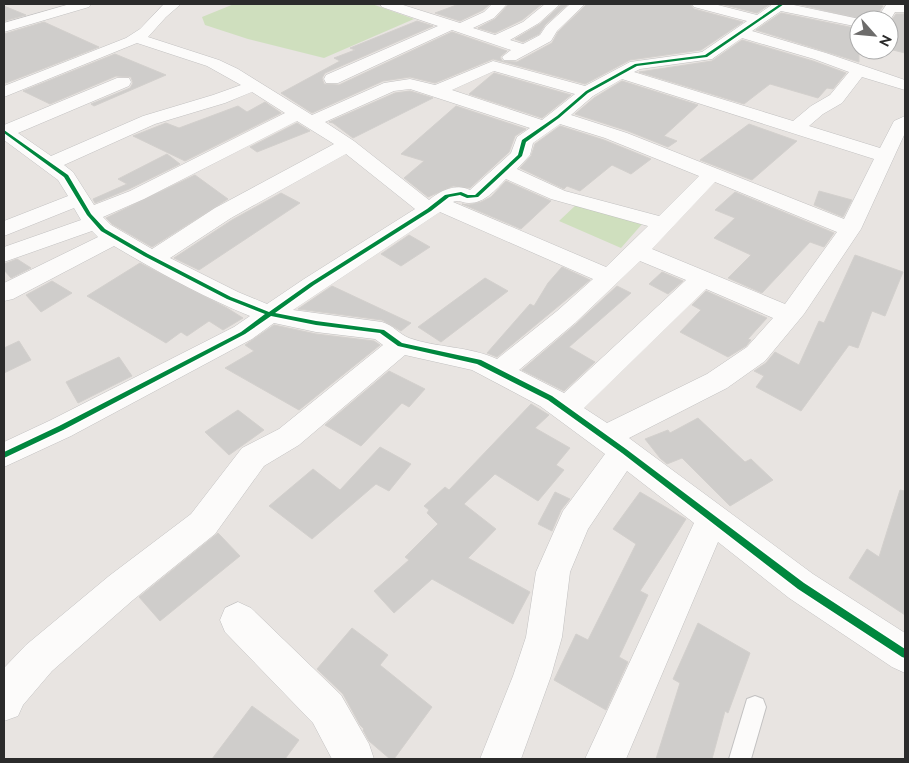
<svg xmlns="http://www.w3.org/2000/svg" width="909" height="763" font-family="Raleway,sans-serif">
<rect width="100%" height="100%" fill="#e8e4e1"/>
<!-- green -->
<path fill="#cfdfbe" d="M234,4h138l42,15 -90,39 -76,-19 -43,-14 -3,-8z
M577,204l66,19 -22,25 -62,-27z"/>
<!-- building -->
<path fill="#cfcdcb" stroke="#d3d0cd" d="M459,4h31l-7,6 -23,11 -25,-8z
M509,4h33l-20,16 -27,13 -17,-5 17,-9z
M562,4h6l-23,21 -6,9 -16,8 -8,-3 25,-15z
M587,4h103l4,5 49,13 -42,28 -71,10 -45,24 -92,-25 -58,24 -25,-6 -27,4 -71,32 -31,-20 59,-32 -6,-3 21,-8 -5,-2 67,-27 16,5 -108,47 -3,5 2,6 15,1 113,-53 55,19 -7,6 2,4 15,1 35,-19 6,-11z
M721,4h49l-13,9z
M797,4h76l10,2 -9,14h-8z
M4,6l22,9 -22,6z
M781,13l78,16v33l-103,-32z
M896,14h9v39l-16,-4v-25z
M44,22l55,25 -93,36 -2,-1v-48z
M742,40l71,21 33,12 -13,16 -6,-1 -9,10 -48,-14 -26,20 -105,-32 73,-11z
M115,54l51,21 -72,31 -3,-2 39,-16 3,-5 -2,-6 -15,-1 -66,28 -27,-13z
M494,73l77,22 -29,23 -73,-24z
M622,81l76,24 -34,31 13,5 -9,6 -40,-16 -53,-17 19,-16z
M410,91l23,7 -80,40 -20,-15 -4,-1 66,-29z
M265,102l16,11 -96,48 -52,-25 33,-13 13,5 59,-22 9,6z
M456,106l70,23 -11,7 -6,16 -39,36 -17,-2 -25,11 -24,-19 20,-17 -23,-7z
M297,123l13,8 -53,21 -7,-5z
M749,124l48,17 -45,39 -52,-20z
M560,126l44,14 47,19 -20,15 -19,-9 -32,26 -13,-5 -3,3 -44,-21 11,-12 4,-12z
M167,154l13,10 -51,25 -34,14 -2,-4 34,-15 -9,-5z
M195,175l33,24 -76,48 -40,-23 -6,-6z
M506,181l45,20 -30,28 -59,-25 7,1 12,-3 10,-5z
M819,191l33,9 -9,17 -29,-12z
M735,192l99,41 -10,14 -14,-5 -48,51 -34,-15 23,-23 -37,-17 21,-20 -20,-8z
M281,193l19,10 -101,67 -25,-12 58,-38z
M409,235l21,12 -29,19 -20,-12z
M855,255l48,17 -18,44 -13,-5 -14,37 -9,-3 -48,66 -45,-24 8,-11 -10,-5 12,-8 9,-11 24,13 20,-44 5,2z
M17,259l14,9 -20,10 -7,-8v-6z
M140,263l87,45 16,10 -20,12 -14,-9 -22,15 -6,-4 -15,11 -79,-47z
M562,267l28,13 -93,77 -10,-4 43,-49 4,2 14,-23z
M662,272l21,9 -15,13 -19,-10z
M485,278l23,13 -67,51 -23,-15z
M52,281l20,12 -31,19 -15,-17z
M332,286l79,37 -10,8 -19,-11 -84,-11z
M617,286l14,7 -62,54 26,15 -31,29 -42,-21 54,-46z
M706,291l61,27 -19,21 3,1 -5,6 -18,11 -48,-25 21,-22 -9,-5z
M274,325l42,9 58,7 6,4 -81,65 -74,-42 29,-17 -9,-6z
M19,341l12,19 -27,13v-25z
M119,357l13,19 -54,27 -12,-21z
M389,371l36,18 -16,18 -7,-4 -41,43 -36,-21z
M531,404l18,11 -14,13 35,20 -14,17 8,5 -26,31 -43,-27 -31,30 32,25 -28,29 62,34 -17,32 -81,-45 -38,34 -20,-22 35,-31 -4,-3 33,-33 -11,-11 2,-3 -5,-4 21,-19 4,3z
M238,410l26,20 -35,25 -24,-23z
M698,418l47,44 6,-3 22,21 -43,26 -48,-48 -15,6 -7,-6 -15,-19 23,-9 2,3z
M380,447l31,17 -22,27 -13,-7 -64,55 -43,-33 44,-37 27,21z
M900,490l5,1v124l-56,-37 18,-29 12,8z
M555,492l15,7 -9,11 -9,21 -14,-7z
M640,492l46,27 -46,72 8,4 -29,62 9,5 -22,48 -52,-30 22,-46 12,6 48,-96 -23,-15z
M218,533l22,23 -80,65 -21,-24z
M698,623l52,30 -22,60 -3,-2 -13,48h-56l24,-76 -7,-4z
M352,628l36,27 -8,10 52,42 -38,52h-4l-21,-18 -6,-11 1,-1 -4,-4 -17,-31 -26,-25z
M252,706l47,34 -14,19h-73z"/>
<g fill="none" stroke-linecap="round" stroke-linejoin="round">
<defs>
<path id="service" d="M755,696l8,3 3,8 -15,52h-22l18,-60z"/>
<path id="minor" d="M70,4h21l-2,3 -85,25v-9z
M164,4h17l-15,13 -18,20 71,23 19,9 74,46 72,-32 26,-4 25,6 58,-24 92,25 45,-24 72,-10 45,-31 -53,-14 -2,-3h22l43,11 16,-11h16l75,16h-5v7l-78,-16 -29,20 74,22 79,27v10l-43,-13 -20,26 -19,11 -14,12 71,22 14,-27 11,-5v17l-44,96 -57,85 -39,47 -38,27 -98,50 184,136 92,59v40l-13,-6 -103,-69 -71,-56 -92,217h-41l109,-236 -67,-52 -39,58 -18,43 -8,65 -11,39 -30,83h-41l33,-83 13,-39 10,-65 27,-61 42,-57 -65,-48 -68,-36 -67,-15 -106,90 -35,21 -49,68 -82,66 -81,71 -29,34 -5,11 -14,5v-53l22,-23 83,-69 82,-62 51,-66 37,-19 104,-84 -8,-6 -59,-7 -42,-9 -22,16 -181,97 -67,31v-25l47,-22 183,-93 16,-11c-47,-19 -92,-44 -136,-70l-101,53 -9,2v-18l94,-46 -6,-6 -88,31v-15l77,-27 -7,-12 -70,28v-15l64,-25 -10,-16 -54,-40v-15l113,-47h12l2,4 -2,4 -111,47 33,23 92,-40 70,-21 28,-10 -34,-19 -70,-23 -133,54v-11l122,-48 14,-9zM742,38l72,21 35,13 -19,23 -19,11 -18,15 -159,-49 6,-3 72,-10zM494,71l81,23 -33,26 -90,-30zM622,79l252,80 -30,60 -217,-86 -56,-18 22,-19zM410,89l120,39 -13,9 -6,16 -41,37c-14,-7 -30,1 -41,10l-75,-59 -29,-19 69,-31zM252,92l33,21 -155,78 -36,14 -21,-33 -9,-7 91,-41 70,-21zM297,121l37,23 -119,64 -63,41 -41,-24 -8,-8 41,-18zM560,124l45,14 94,38 -40,40 -94,-25 -48,-22 13,-14 3,-12zM346,154l69,55 -111,70 -37,25 -29,-12 -68,-34 61,-40zM506,179l45,20 97,27 -42,41 -153,-65c6,-3 9,1 16,1 16,0 26,-13 37,-24zM715,182l122,50 -52,72 -133,-55zM440,212l153,67 -36,32 -60,48c-28,-13 -60,-11 -88,-21 -10,-4 -16,-13 -27,-16l-89,-12zM640,261l46,19 -122,113 -45,-23 56,-47zM706,289l67,29 -26,29 -40,27 -100,49 -23,-15z
M380,4h20l60,19 24,-11 8,-8h15l-13,14 -21,10 22,7 28,-13 22,-18h15l-21,19 -29,17 13,4 17,-9 6,-9 24,-22h15l-28,27 -6,10 -35,19h-12l-2,-3 9,-7 -59,-20 -114,53h-12l-2,-4 2,-4 112,-49 -56,-19z
M891,4h14v8h-10l-6,10v-2h-13l10,-15z
M238,602l13,6 90,87 28,49 5,15h-42l-19,-36 -88,-91 -5,-12 5,-12z"/>
</defs>
<!-- service casing -->
<use href="#service" stroke="#c2c1c1" stroke-width="2"/>
<!-- minor casing -->
<use href="#minor" stroke="#c2c1c1" stroke-width="1"/>
<!-- service -->
<use href="#service" fill="#fcfbfa" fill-rule="evenodd"/>
<!-- minor -->
<use href="#minor" fill="#fcfbfa" fill-rule="evenodd"/>
<defs>
<path id="cycleway" d="M780,4h4l-77,53 -70,9 -49,27 -29,25 -33,24 -4,14 -44,41 -11,1 -7,-3 -11,2 -18,14 -117,74 -39,28 41,8 68,9 18,13 79,17 71,36 74,53 178,134 101,66v9l-3,-1 -104,-68 -176,-136 -74,-53 -71,-36 -79,-18 -18,-13 -64,-8 -45,-9 -26,18 -182,96 -59,28v-6l55,-26 182,-94 24,-18 -38,-15 -83,-43 -43,-25 -14,-16 -23,-38 -60,-44v-3l64,45 23,39 14,15 43,25 83,43 38,15 41,-29 117,-74 18,-14 16,-3 7,3h7l43,-40 4,-15 35,-24 29,-25 49,-27 70,-9z"/>
</defs>
<!-- cycleway casing -->
<use href="#cycleway" stroke="#fff" stroke-width="3"/>
<!-- cycleway -->
<use href="#cycleway" fill="#00873e" fill-rule="evenodd"/>
</g>
<!-- border -->
<rect width="909" height="763" fill="none" stroke="#2b2b2b" stroke-width="10"/>
<!-- north arrow -->
<g transform="translate(874 35) rotate(117)"><circle r="24" fill="#ffffff" stroke="#aaaaaa"/>
<path d="M0-4L9 19L0 12L-9 19Z" fill="#6d6c6b"/>
<text y="-8" font-size="14" font-weight="bold" text-anchor="middle" fill="#2b2b2b">N</text>
</g>
</svg>
